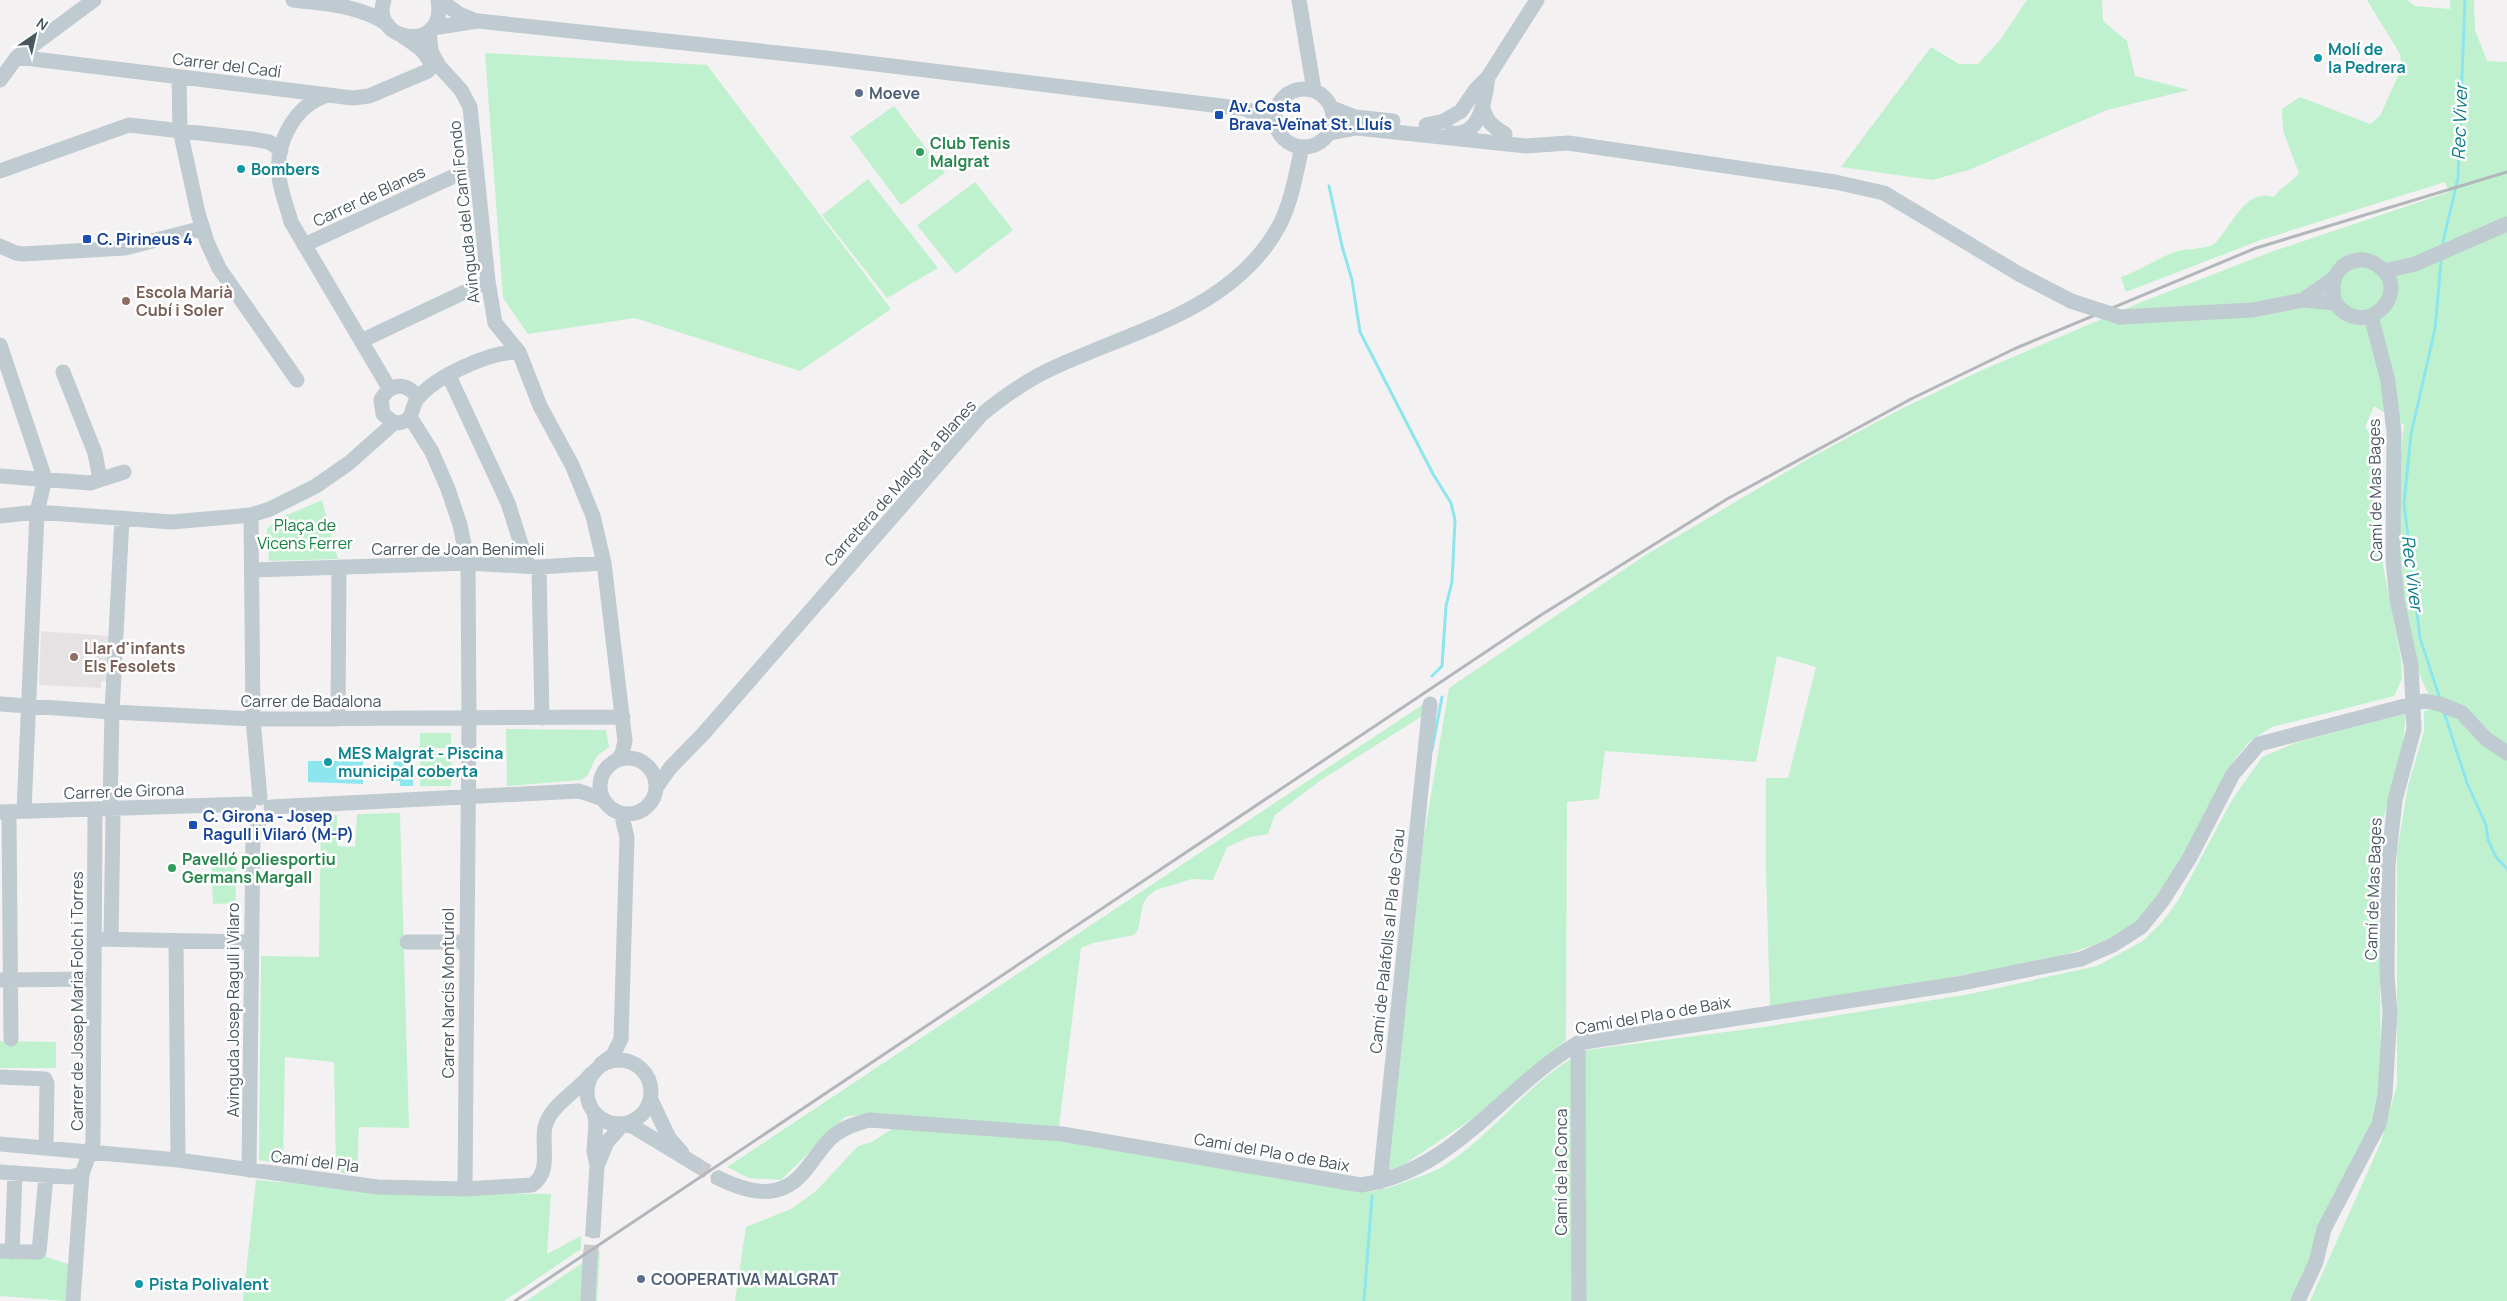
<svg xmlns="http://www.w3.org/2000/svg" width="2507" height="1301" font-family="Manrope,sans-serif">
<rect width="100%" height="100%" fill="#f4f1f2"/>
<!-- education -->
<path fill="#e5e2e4" d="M41,631l70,5 -4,46 -6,-1v7l-62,-3z"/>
<!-- green -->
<path fill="#c0f1ce" d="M2027,0h75l1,21 24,20 8,35 54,14 -82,20 -138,60 -37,10 -91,-13 90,-120 28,17h19l22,-24z
M2367,0h40l8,6 35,3v-9h24l1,30 12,31 20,1v1239h-197l71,-159 16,-57v-234l11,-65 16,-55v-20l11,-2c-7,-17 -17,-35 -22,-53 -19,-69 -18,-161 -9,-231l-30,-19 -9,21 14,19 4,120 18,92 1,21 -8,17 -122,31 -22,14 -15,18 -61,114 -32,46 -34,21 -58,20 -280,49 -4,-138v-93h22l28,-111 -39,-11 -21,106 -151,-11 -6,48 -32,3 -1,238 -82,71 -82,55 -17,7 38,-331 26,-154 195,-132 164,-97 93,-50 79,-38 159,-68 129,-50 181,-61 -4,-10 -184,58 -135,52 -5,-15c18,-6 34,-17 51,-24 14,-6 28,-2 42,-9 17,-16 31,-57 60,-47 7,-10 17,-14 25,-24l-16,-42 -1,-22 18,-12 70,27 10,-8 22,-49 -2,-13z
M485,53l222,12 184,244 -91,62 -165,-53 -107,16 -25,-36z
M894,106l51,67 -44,32 -51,-68z
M868,179l70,89 -51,30 -65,-83z
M975,182l38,48 -57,44 -39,-49z
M322,500l16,59 -69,2 -2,-32 11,-10z
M1425,703l2,10 -106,67 -46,35 -7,19 -18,3 -23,10 -14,33 -21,-1 -36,11 -8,6 -5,8 -5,26 -4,5 -41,8 -12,5 -22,179 -187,-14 -27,4 -64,63 -32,-2 -22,-11z
M2406,713l-5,50 -17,53 -5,42 2,226 -10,46 -26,45 -54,126h-1556l11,-74 45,-18 25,-18 42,-45 14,-4 24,-16 165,13 301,53c20,-1 33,-6 51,-13 11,-4 23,-8 32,-14 52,-33 86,-88 142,-115l177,-23 206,-33 127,-28 46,-25 20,-20 16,-22 53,-99 30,-43 33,-14z
M506,729l100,1 3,17 -12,9 -10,20 -6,4 -74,6z
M420,733h31v15h-31z
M420,751h31l1,16h-32z
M420,771h32l-1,15h-31z
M400,813l9,315 -50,-1 -2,48 -21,-3 -2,-110 -49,-5 -2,107 -24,-4 2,-204 58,1 2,-142h16v31l18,1 2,-33z
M235,857l1,46 -23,1 -2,-46z
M0,1041l56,1v26h-56z
M256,1180l139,12 156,2 -4,60 34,-18v13l-77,52h-261z
M0,1251l40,4 31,10 -3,36 -68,-5z
M600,1251l-3,50h-71z"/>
<!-- water -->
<path fill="#8de5ee" d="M394,755h14v19l5,1v11h-13v-5h-7z
M308,761h55v23l-55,-2z"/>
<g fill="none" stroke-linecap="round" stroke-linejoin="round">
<!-- stream -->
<path stroke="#8de5ee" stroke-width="3" d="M1329,186l13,60 10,34 8,52 73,142 18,29 4,17 -3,62 -6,24 -4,60 -10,10
M2443,242l15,-64 7,-178
M2440,699l-20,-61 -16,-135 7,-69 24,-105 6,-67
M2444,712l23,71 19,42 2,15 8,17 11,12
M1432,750l10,-53
M1364,1301l8,-105"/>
<!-- minor-tunnel -->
<path stroke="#c9cace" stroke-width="15" stroke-dasharray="15 8" stroke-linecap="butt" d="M695,1164l23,14
M590,1260l3,-29"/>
<!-- minor -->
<path stroke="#bfcad1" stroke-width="15" d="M293,0c32,4 66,5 94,24
M384,0c-15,42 64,55 54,0
M440,0l19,14 17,7
M1299,0l15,90
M432,28l46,-7 348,37 420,51 29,15
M429,31l2,20 8,15 22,24 9,17 18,174 7,42 24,29 21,54 32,59 21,51 11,47 21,178 -3,13 -5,6
M17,57l336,41 16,-2 59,-25 3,-6c-6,-15 -16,-21 -29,-29
M179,77l1,53 18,83 9,29 12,26 78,112
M0,80l17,-23 77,-57
M1275 118a29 29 0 1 1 58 0a29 29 0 1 1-58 0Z
M325,96c-31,11 -50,47 -46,81 2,15 8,30 12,45l98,166
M1483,107c3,14 9,19 22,27
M1332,108l23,9 38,4
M1426,125l18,-4 17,-10 15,-22 12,-12 49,-77
M1330,133l27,-5 169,18 42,-3 267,39 49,11 135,81 52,27
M1451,133c30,5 34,-34 37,-56
M0,171l129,-46 123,14 17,3 12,8
M304,245l172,-79
M0,246l16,7 7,1 102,-6 78,-20
M2384,271l31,-7 92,-40
M2303,300l30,-21
M2120,317l133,-7 50,-10 32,3c31,39 76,-10 46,-35 -6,-5 -14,-9 -22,-8 -23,3 -30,22 -24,43
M361,341l127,-60
M0,345l45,134 -8,33 -13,299
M63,372l32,81 5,26
M449,376l59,127 20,63
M417,398c-9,-17 -28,-15 -36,2l2,14 11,9c22,0 15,-14 24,-25 18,-22 73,-47 101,-46
M410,417l22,35 16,37 12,36 8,38 1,155 -4,471
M0,476l90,7 34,-11
M251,515l2,204 7,79
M0,516l37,-4 135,10 79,-7 19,-6 46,-23 33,-23 45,-40
M539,567l3,151
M252,570l216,-7 71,4 65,-4
M0,704l112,8 141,7 370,-2
M338,719l1,-152
M600 786a28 28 0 1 1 56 0a28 28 0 1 1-56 0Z
M656,788l14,-20 34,-35 277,-318c22,-18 44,-34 70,-46 80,-38 184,-59 229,-145 12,-24 16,-51 22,-77
M271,807l308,-16 24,8
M110,809l2,-97 10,-194
M0,812l249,-8
M9,819l2,220
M95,939l155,3
M111,939l2,-121
M176,941l2,219
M407,942h59
M1,980l93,-1
M1578,1043l1,258
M587 1092a32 32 0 1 1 64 0a32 32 0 1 1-64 0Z
M601,1064l12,-9 8,-16 6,-202 -6,-24
M0,1077l45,2 2,4 -1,65
M651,1100l18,38 13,15
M623,1124l11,3 61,37
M0,1144l178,16 200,27 87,2 67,-4c20,-13 9,-39 13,-58 5,-22 33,-36 46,-53
M598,1164l9,-22 11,-12 2,-6
M249,1170l4,-335 6,-13
M0,1172l70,5 12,-3
M718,1178c29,14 60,23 84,-4 10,-11 18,-25 29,-36 11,-10 24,-14 38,-18l193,14 299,51c92,-13 142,-97 217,-142l379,-59 124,-25 32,-14 28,-18 22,-27 26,-41 44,-85 26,-30 165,-43 16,3 22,9 24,26 21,14
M1380,1182l50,-478
M593,1231l4,-66 -3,-13 2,-31 -2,-8
M0,1251l39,1 7,-76
M12,1252l3,-79
M73,1301l9,-127 11,-31 2,-325
M588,1301l2,-41
M2298,1301l18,-39 8,-33 55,-105 6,-29 5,-82 -3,-38 1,-110 7,-65 19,-71 -3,-64 -14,-65 -4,-40 1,-128 -6,-51 -17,-65"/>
<!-- rail -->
<path stroke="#b3b7bc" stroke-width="3" d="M515,1301l1026,-686 186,-116 184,-100 103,-50 242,-101 251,-76"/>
<!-- minor-bridge -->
<path stroke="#bfcad1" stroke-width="15" d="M2071,301l49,16"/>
</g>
<!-- markers -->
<g fill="#0f9aa8" stroke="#fff" stroke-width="2">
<circle cx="2318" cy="58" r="5"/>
<circle cx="241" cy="169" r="5"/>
<circle cx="328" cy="762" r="5"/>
<circle cx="139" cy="1284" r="5"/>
</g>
<g fill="#5c6f8a" stroke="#fff" stroke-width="2">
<circle cx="859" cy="93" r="5"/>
<circle cx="641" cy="1279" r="5"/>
</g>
<g fill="#1a4fb4" stroke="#fff" stroke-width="2">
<rect x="1214" y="110" width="10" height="10" rx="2.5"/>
<rect x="82" y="234" width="10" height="10" rx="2.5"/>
<rect x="188" y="820" width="10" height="10" rx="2.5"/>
</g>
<g fill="#2e9e5b" stroke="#fff" stroke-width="2">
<circle cx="920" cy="152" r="5"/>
<circle cx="172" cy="868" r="5"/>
</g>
<g fill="#8d6e63" stroke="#fff" stroke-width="2">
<circle cx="126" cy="301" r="5"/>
<circle cx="74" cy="657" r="5"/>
</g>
<g text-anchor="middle" stroke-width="5" stroke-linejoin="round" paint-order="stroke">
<!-- culture labels -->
<g font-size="16" font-weight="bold" fill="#0d838f" stroke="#fff" text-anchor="start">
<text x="2328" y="55">Molí de<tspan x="2328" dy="18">la Pedrera</tspan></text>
<text x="251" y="175">Bombers</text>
<text x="338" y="759">MES Malgrat - Piscina<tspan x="338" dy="18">municipal coberta</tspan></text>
<text x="149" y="1290">Pista Polivalent</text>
</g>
<!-- street labels -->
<g font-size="16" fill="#495760" stroke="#fff">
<text transform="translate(227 65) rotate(7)" y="6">Carrer del Cadí</text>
<text transform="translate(369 196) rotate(-25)" y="6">Carrer de Blanes</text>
<text transform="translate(464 212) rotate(-96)" y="6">Avinguda del Camí Fondo</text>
<text transform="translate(900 483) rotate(-48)" y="6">Carretera de Malgrat a Blanes</text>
<text transform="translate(2375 490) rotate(-91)" y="6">Camí de Mas Bages</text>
<text x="458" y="555">Carrer de Joan Benimeli</text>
<text x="311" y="707">Carrer de Badalona</text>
<text transform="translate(124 791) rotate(-2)" y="6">Carrer de Girona</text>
<text transform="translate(2373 889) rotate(-88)" y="6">Camí de Mas Bages</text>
<text transform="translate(1387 941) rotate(-84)" y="6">Camí de Palafolls al Pla de Grau</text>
<text transform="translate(448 993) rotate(-90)" y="6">Carrer Narcís Monturiol</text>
<text transform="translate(77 1001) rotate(-90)" y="6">Carrer de Josep Maria Folch i Torres</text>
<text transform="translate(233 1010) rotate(-90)" y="6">Avinguda Josep Ragull i Vilaro</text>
<text transform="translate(1653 1015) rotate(-10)" y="6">Camí del Pla o de Baix</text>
<text transform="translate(1272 1152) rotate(10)" y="6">Camí del Pla o de Baix</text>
<text transform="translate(315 1161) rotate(7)" y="6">Camí del Pla</text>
<text transform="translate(1561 1172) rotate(-90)" y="6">Camí de la Conca</text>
</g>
<!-- service labels -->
<g font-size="16" font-weight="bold" fill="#4e5e75" stroke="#fff" text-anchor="start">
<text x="869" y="99">Moeve</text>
<text x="651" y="1285">COOPERATIVA MALGRAT</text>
</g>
<!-- transit labels -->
<g font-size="16" font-weight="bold" fill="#164399" stroke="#fff" text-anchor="start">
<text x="1229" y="112">Av. Costa<tspan x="1229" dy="18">Brava-Veïnat St. Lluís</tspan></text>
<text x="97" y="245">C. Pirineus 4</text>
<text x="203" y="822">C. Girona - Josep<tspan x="203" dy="18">Ragull i Vilaró (M-P)</tspan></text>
</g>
<!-- leisure labels -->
<g font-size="16" font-weight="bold" fill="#27864d" stroke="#fff" text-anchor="start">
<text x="930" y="149">Club Tenis<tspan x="930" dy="18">Malgrat</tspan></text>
<text x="182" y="865">Pavelló poliesportiu<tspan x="182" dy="18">Germans Margall</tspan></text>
</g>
<!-- education labels -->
<g font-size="16" font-weight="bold" fill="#785e54" stroke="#fff" text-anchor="start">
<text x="136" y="298">Escola Marià<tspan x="136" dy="18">Cubí i Soler</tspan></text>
<text x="84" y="654">Llar d'infants<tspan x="84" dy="18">Els Fesolets</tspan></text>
</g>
<!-- park labels -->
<g font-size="16" fill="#168441" stroke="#fff">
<text x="305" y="531">Plaça de<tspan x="305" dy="18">Vicens Ferrer</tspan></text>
</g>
<!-- water labels -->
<g font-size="18" font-style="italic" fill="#0c7d89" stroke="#fff">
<text transform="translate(2460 122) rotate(-88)" y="6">Rec Viver</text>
<text transform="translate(2412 573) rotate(83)" y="6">Rec Viver</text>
</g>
</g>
<!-- north arrow -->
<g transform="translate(35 35) rotate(34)" stroke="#ffffff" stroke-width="4" paint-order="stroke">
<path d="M0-4L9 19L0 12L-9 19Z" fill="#495760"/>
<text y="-8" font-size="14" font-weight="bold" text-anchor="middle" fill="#495760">N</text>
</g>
</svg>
